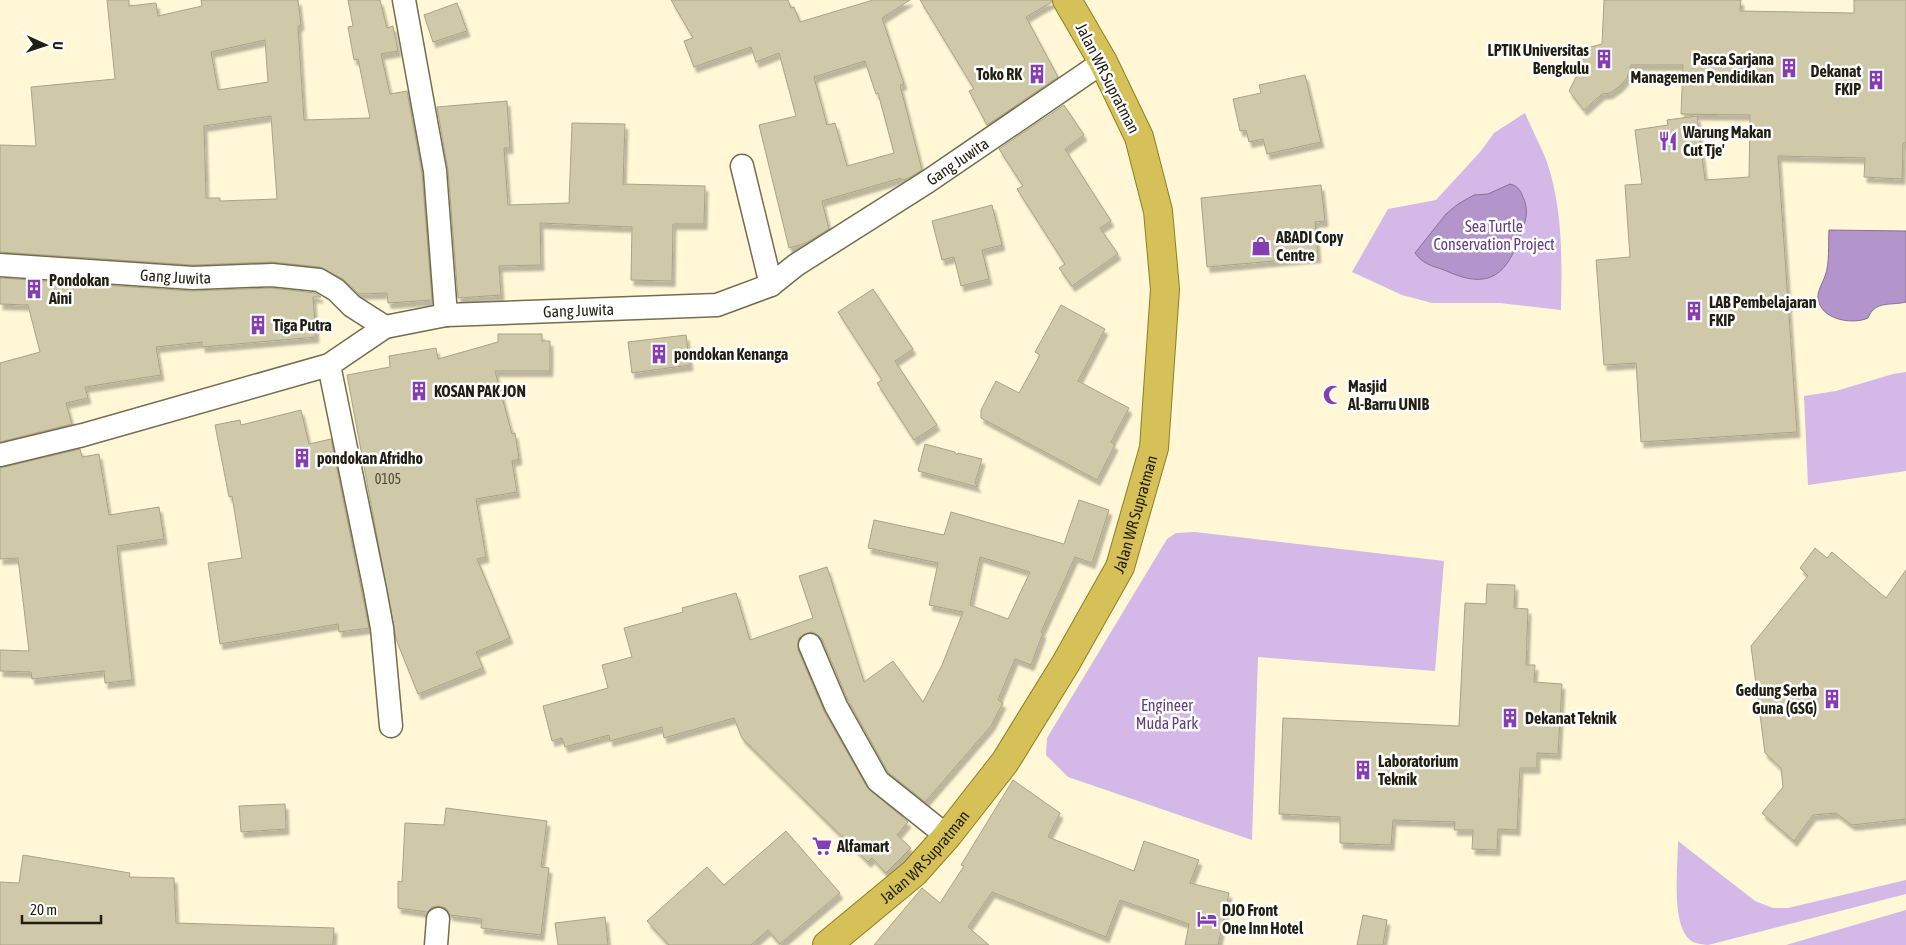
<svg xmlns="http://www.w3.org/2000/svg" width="1906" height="945" font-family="'Asap Condensed',sans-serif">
<defs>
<filter id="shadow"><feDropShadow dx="3" dy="5.5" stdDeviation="1" flood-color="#0004"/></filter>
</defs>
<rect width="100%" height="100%" fill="#fff7d6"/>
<!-- green -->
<path fill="#d3b8e8" d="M1525,113c7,17 16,33 22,49 16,48 15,98 14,148l-62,-7h-67l-30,-8 -50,-23 36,-63 48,-9 45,-49 13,-18z
M1906,372v99l-98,14 -4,-89 32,-5 57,-17z
M1195,532l249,29 -9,110 -177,-14 -6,183 -184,-63 -22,-22 1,-17 120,-199 9,-6z
M1678,841l77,60 18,7h15l118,-28v14l-198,51c-7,-1 -14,-1 -19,-6 -18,-17 -11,-74 -11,-98z
M1906,910v35h-120z"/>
<!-- water -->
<path fill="#b395cb" stroke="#877194" d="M1510,184c8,2 10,6 13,13 8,17 0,31 -6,47 -13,34 -32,43 -66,29 -14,-7 -26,-6 -36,-20l31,-39 12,-10 16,-9 14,-1z
M1829,230l77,1v71c-15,4 -31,-2 -38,16 -15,7 -48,2 -50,-20 -1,-6 5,-16 7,-22 5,-13 3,-32 4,-46z"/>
<!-- building -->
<path fill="#d0c9a9" stroke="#aaa383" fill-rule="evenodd" filter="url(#shadow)" d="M107,0h22v6l27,-3 2,13 44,-10 -1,-6h97l3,25 -3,1 6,94 66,-2 -12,-59 -4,1 -6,-33 5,-1 -5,-26h32l7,28 6,-2 5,25 -17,3 9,40 17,-3 15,82 10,127 -44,3 -1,-10 -28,1 -16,-15 -23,-12 -48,-5 -79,3 -193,-13v-107l36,1 -5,-59 84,-8zM265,40l3,42 -50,8 -7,-38zM271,116l6,83 -57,2v-3h-14l-2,-72z
M671,0h117l3,8 3,-1 6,15 73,-22h37l-28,18 22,66 -4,1 22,85 -15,9 -6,1v-2l-79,23 7,28 -23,14 -17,5 -30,-123 37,-9 -17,-63 -23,9 -5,-15 -57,20 -10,-26 9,-3zM865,61l11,33 2,-1 16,60 -47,13 -12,-43 -8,2 -13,-48z
M920,0h131l1,2 -26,15 32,60 -71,48 -18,-34 5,-2z
M1604,0h137l-1,11 114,2v-13h52v143h-3l-1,36 -38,-2 1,-19 -87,-2 19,276 -156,10 -5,-79 -32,2 -8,-105 34,-3 -5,-72 17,-1 -7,-54 33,-5 -1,-5 30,-4 8,64 44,-3 1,-62 -69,-1 2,-49h-52l-4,13 -7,8 -10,7 -8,1 -18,16 -15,-19 11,-22 -1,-19 23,-6z
M457,3l10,28 -34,11 -9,-27z
M1305,75l16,67 -54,12 -4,-15 -14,3 -3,-12 -6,1 -7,-32 28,-6 -2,-8z
M507,101l3,47h-6l4,57 61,-2 3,-80 53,1 -2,60 82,2 -1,38h-31l-1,57 -41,-1 1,-53 -92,-4 1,42 -42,1 2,29 -43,3 -10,-128 -11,-63z
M1064,105l20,30 -19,14 46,72 -11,7 18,26 -46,32 -13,-18 6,-4 -48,-75 6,-3 -24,-37z
M1321,185l4,36 -10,1 3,35 -111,10 -6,-69z
M992,205l10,40 -20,5 7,29 -28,7 -7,-29 -12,3 -10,-39z
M0,278l192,13 80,-3 43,5 6,4h-8l3,40 -114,10v-5l-46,5 5,28 -76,12 3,11 -22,5 6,21 -72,18v-79l40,-11 -12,-47 -28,-1z
M873,289l40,60 -18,12 42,64 -23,15 -37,-57 5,-3 -44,-68z
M1061,305l44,24 -27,52 51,27 -18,34 4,3 -18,35 -116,-62v-8l15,-29 23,12 21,-38 -5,-3z
M498,334h44v7h8v30h-55l17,63 3,-1 4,26 -7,2 5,31 -41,7 10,58 -9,2 33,79 -34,14 7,16 -65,26 -22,-55 -49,-264 43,-8 -1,-11 47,-8 2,11 60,-17z
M686,335l4,30 -58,8 -4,-31z
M301,410l8,34 22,-5 38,189 -30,4 -1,-8 -118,20 -12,-81 34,-5 -10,-62 -3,1 -14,-72 25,-5 1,5z
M925,444l30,8 2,3 1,-2 24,6 -7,24 3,4 -60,-16z
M80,449l2,8 17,-3 10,61 50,-8 5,32 -47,7 15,134 -27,3 -1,-12 -72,8 -1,-7 -31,-1v-21l29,1 -11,-93 -18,1v-91z
M1079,500l30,10 -17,53 -17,-6 -34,75 2,1 -12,32 -16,-6 -17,41 5,3 -12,23 -66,76 -37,-30 -40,-72 -26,-61 -5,-5 -6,-2 -12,6 -1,12 26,61 43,76 41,35 -11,13 14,13 -25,25 -14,-15 -4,4 -126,-124 -8,-20 -70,20 -2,-11 -52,14 -1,-6 -44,12 -3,-9 -10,3 -9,-35 65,-18 -6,-23 30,-8 -8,-29 59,-16 -1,-4 54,-15 14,47 63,-22 -14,-42 28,-9 37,115 29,-21 30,41 19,-37 21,-53 -34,-7 9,-42 -70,-15 6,-28 70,15 7,-23 113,32zM980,557l50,15 -22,47 -38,-14z
M1815,548l12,10 5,-6 54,46 20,-28v249l-54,6 -16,-12 -23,2 -19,26 -32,-28 21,-26 -2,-19 -16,-15 -14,-107 57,-70 -8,-8z
M1487,584l28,1 -1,23 14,1 -2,56h9l-1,17 28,2 -4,70 -21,-1v15h-17l-3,62 -19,-1 -1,21 -25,-1 1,-19h-19l1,-8 -62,-2 -2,25 -51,-2v-26l-61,-3 4,-96 176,8 6,-123 21,1z
M1013,780l47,33 -12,24 86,34 10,-30 55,19 -9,23 39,10 -11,52h-33l4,-21 -69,-24 -14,37 -114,-45 -24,35 21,18h-115l48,-57 18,15 24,-37 -3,-1z
M285,804l1,25 -45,3 -2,-26z
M446,808l101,13 -6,46 8,1 -8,67 -60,-7 1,-9 -32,-4 -4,-7 -7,-2 -7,1 -5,5 -29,-4v-27l4,1 3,-59 39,2z
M786,831l54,62 -60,51 -12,-14 -17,15h-82l-22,-24 60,-54 17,18z
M23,855l107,18 -1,4 45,1 2,45 158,5 -1,17h-333v-63l19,1z
M1363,915l24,5 -4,25h-26z
M605,917l3,28h-50l-3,-22z"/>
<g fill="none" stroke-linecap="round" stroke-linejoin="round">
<defs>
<g id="minor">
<path d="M404,0l31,171 11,144"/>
<path d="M742,166l29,119"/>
<path id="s1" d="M0,265l193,13 79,-3 47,5 17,10 16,16 33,21 61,-12 271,-10 54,-20 25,-20 131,-83 176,-120"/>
<path d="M329,365l46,225 7,38 9,98"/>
<path d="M0,455l83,-20 246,-70 56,-38"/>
<path d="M810,645l26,61 42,75 69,55"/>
<path d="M436,945l2,-26"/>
</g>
<g id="trunk">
<path id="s2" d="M827,945l87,-72 33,-37 58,-74 61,-99 54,-96 34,-119 11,-159 -7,-78 -19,-74 -36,-75 -36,-62"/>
</g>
</defs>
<!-- minor casing -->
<use href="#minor" stroke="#746d4f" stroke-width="25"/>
<!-- trunk casing -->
<use href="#trunk" stroke="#907d25" stroke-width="30"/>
<!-- minor -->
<use href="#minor" stroke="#fff" stroke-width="22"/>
<!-- trunk -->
<use href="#trunk" stroke="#d6c058" stroke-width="28"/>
</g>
<!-- icons -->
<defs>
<symbol id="building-bare" viewBox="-9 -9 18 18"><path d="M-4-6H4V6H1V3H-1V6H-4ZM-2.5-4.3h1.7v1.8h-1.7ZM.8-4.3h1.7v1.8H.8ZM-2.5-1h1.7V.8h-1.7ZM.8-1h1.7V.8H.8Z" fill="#853eb1" stroke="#fff" stroke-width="2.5" paint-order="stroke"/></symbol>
<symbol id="restaurant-bare" viewBox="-9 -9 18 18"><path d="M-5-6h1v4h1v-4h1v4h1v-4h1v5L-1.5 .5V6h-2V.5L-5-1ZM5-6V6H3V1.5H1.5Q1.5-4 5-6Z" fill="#853eb1" stroke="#fff" stroke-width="2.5" paint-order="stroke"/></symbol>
<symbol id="shop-bare" viewBox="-9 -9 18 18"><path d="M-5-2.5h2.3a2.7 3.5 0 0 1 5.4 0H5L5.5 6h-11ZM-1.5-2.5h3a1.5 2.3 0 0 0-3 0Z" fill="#853eb1" stroke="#fff" stroke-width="2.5" paint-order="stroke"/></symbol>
<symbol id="mosque-bare" viewBox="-9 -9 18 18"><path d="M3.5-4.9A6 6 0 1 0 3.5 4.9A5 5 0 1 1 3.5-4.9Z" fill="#853eb1" stroke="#fff" stroke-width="2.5" paint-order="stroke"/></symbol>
<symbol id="supermarket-bare" viewBox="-9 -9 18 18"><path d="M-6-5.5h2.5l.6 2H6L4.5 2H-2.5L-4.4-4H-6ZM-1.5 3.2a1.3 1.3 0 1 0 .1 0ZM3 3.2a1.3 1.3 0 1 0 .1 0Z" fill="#853eb1" stroke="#fff" stroke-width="2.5" paint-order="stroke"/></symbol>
<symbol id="hotel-bare" viewBox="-9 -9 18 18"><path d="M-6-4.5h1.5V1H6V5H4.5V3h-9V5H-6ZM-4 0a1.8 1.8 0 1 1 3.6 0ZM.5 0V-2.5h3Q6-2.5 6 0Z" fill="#853eb1" stroke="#fff" stroke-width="2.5" paint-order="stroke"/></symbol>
</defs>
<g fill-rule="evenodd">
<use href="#building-bare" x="1590" y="45" width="28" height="28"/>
<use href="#building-bare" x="1775" y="54" width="28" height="28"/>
<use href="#building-bare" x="1023" y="60" width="28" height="28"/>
<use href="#building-bare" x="1862" y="66" width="28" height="28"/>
<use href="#restaurant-bare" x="1654" y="127" width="28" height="28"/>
<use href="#shop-bare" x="1247" y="232" width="28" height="28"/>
<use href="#building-bare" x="20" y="275" width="28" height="28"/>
<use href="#building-bare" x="1680" y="297" width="28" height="28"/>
<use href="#building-bare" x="244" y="311" width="28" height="28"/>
<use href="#building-bare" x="645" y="340" width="28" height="28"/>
<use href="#building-bare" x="405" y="377" width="28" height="28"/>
<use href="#mosque-bare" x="1319" y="381" width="28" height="28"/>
<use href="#building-bare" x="288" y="444" width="28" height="28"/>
<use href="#building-bare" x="1818" y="685" width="28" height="28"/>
<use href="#building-bare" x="1496" y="704" width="28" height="28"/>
<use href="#building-bare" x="1349" y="756" width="28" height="28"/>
<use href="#supermarket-bare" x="808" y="832" width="28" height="28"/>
<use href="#hotel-bare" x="1193" y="905" width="28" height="28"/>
</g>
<g text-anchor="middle" stroke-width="5" stroke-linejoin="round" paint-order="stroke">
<!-- number labels -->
<g font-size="14" fill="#4d4938">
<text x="388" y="484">0105</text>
</g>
<!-- poi labels -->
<g font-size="16" font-weight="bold" fill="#211e12" stroke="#fff" text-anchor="start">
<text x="1589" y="56" text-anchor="end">LPTIK Universitas<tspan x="1589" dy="18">Bengkulu</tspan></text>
<text x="1774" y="65" text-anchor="end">Pasca Sarjana<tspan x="1774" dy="18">Managemen Pendidikan</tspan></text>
<text x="1861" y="77" text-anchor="end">Dekanat<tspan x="1861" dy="18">FKIP</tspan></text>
<text x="1022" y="80" text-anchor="end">Toko RK</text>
<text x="1683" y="138">Warung Makan<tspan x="1683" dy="18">Cut Tje'</tspan></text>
<text x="1276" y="243">ABADI Copy<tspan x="1276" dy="18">Centre</tspan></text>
<text x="49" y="286">Pondokan<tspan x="49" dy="18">Aini</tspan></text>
<text x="1709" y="308">LAB Pembelajaran<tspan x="1709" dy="18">FKIP</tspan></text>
<text x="273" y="331">Tiga Putra</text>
<text x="674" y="360">pondokan Kenanga</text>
<text x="1348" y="392">Masjid<tspan x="1348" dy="18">Al-Barru UNIB</tspan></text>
<text x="434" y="397">KOSAN PAK JON</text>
<text x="317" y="464">pondokan Afridho</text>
<text x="1817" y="696" text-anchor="end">Gedung Serba<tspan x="1817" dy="18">Guna (GSG)</tspan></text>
<text x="1525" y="724">Dekanat Teknik</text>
<text x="1378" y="767">Laboratorium<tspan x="1378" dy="18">Teknik</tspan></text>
<text x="837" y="852">Alfamart</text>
<text x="1222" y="916">DJO Front<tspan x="1222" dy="18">One Inn Hotel</tspan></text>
</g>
<!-- street labels -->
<g font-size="16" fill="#211e12" stroke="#fff">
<text transform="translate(1108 78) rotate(63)" y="6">Jalan WR Supratman</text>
<text dy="6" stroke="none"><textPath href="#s1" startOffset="1016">Gang Juwita</textPath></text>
<text dy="6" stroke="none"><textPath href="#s1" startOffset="176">Gang Juwita</textPath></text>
<text dy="6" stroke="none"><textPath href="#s1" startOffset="596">Gang Juwita</textPath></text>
<text dy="6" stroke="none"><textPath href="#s2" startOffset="538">Jalan WR Supratman</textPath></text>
<text dy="6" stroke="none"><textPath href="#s2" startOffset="132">Jalan WR Supratman</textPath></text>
</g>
<!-- park labels -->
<g font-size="16" fill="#653d81" stroke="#fff">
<text x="1494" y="232">Sea Turtle<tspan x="1494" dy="18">Conservation Project</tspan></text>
<text x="1167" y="711">Engineer<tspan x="1167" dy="18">Muda Park</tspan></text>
</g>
</g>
<!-- north arrow -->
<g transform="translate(45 45) rotate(93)" stroke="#ffffff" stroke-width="4" paint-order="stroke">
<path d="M0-4L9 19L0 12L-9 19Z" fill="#211e12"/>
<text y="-8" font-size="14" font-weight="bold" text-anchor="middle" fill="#211e12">U</text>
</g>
<!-- scale -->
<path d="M22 915v8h79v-8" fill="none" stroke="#211e12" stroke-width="2.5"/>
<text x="30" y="915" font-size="15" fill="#211e12" stroke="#ffffff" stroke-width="4" paint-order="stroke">20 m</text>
</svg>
